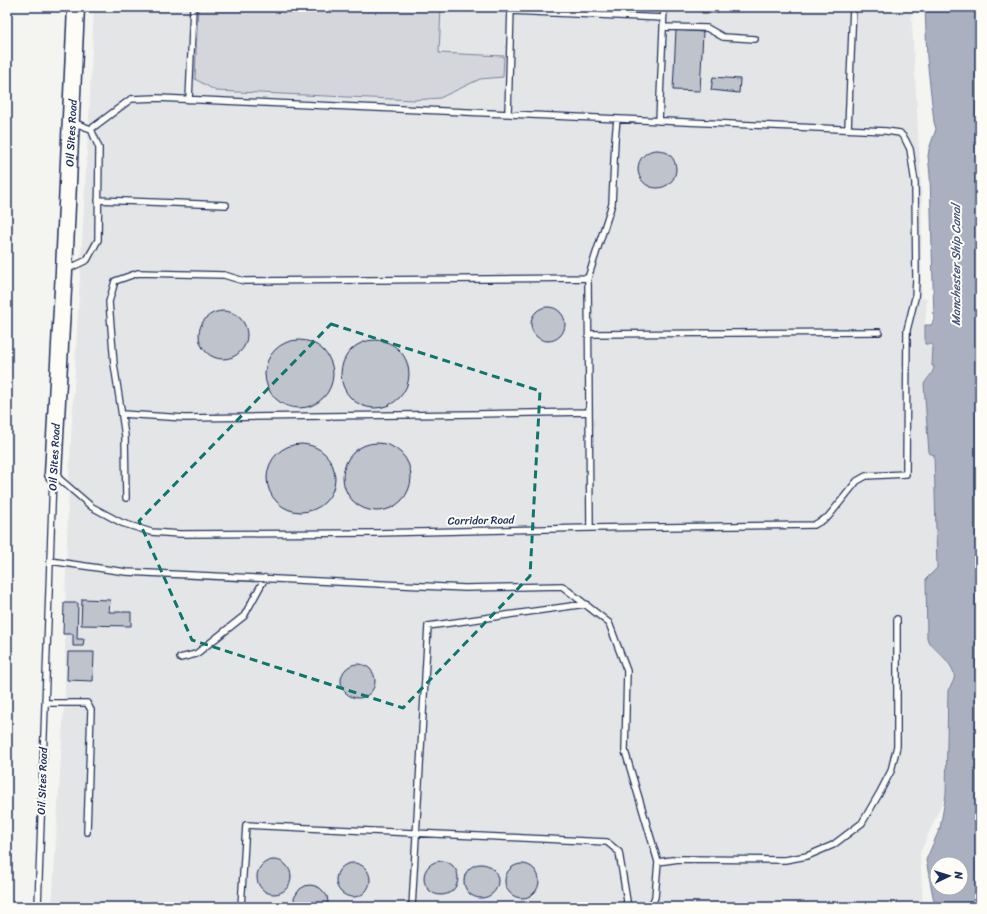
<svg xmlns="http://www.w3.org/2000/svg" width="987" height="914" font-family="Sriracha,sans-serif">
<rect width="100%" height="100%" fill="#f4f4f1"/>
<filter id="ink" filterUnits="userSpaceOnUse"><feTurbulence type="fractalNoise" baseFrequency=".025" numOctaves="2"/><feDisplacementMap in="SourceGraphic" scale="8" xChannelSelector="R" yChannelSelector="G"/><feConvolveMatrix kernelMatrix="1 2 1 2 8 2 1 2 1" color-interpolation-filters="sRGB"/></filter>
<g filter="url(#ink)">
<!-- built -->
<path fill="#e4e5e6" d="M94,7h817l11,192 -1,99h6l-2,27v18l6,1 2,2 -1,20h2v5l-8,9 -2,4 5,69 5,1 3,114 -11,11 3,64 23,24 3,11 -3,7 -4,5 -2,104 -26,59 3,54h-871l13,-216v-84l4,-132 20,-358z"/>
<!-- green -->
<path fill="#d4d6db" stroke="#78829c" d="M198,7h243l-2,46 65,3 -1,21 -23,2 -40,19 -26,2 -198,-9 -21,-12z"/>
<!-- water -->
<path fill="#aab0bf" stroke="#717c98" fill-rule="evenodd" d="M925,7h55v900h-45l-9,-47 14,-32 6,-34 2,-104c2,-3 5,-7 6,-11 3,-12 -17,-28 -25,-36l-2,-5 -1,-59 11,-11 -3,-113 -5,-2 -5,-69c3,-6 10,-11 10,-18h-2l1,-20 -2,-2h-6v-19h6l3,-5 -4,-145 -2,-19 1,-7 7,-20 -2,-7 -7,-64zM937,864h24v24h-24z"/>
<!-- building -->
<path fill="#bfc3cc" stroke="#1b2f5e" d="M702,7h15v6h-15z
M676,30l27,2 -3,59 -27,-1z
M713,77l27,2 -1,14 -28,-3z
M638 169a19 19 0 1 1 38 0a19 19 0 1 1-38 0Z
M531 324a17 17 0 1 1 34 0a17 17 0 1 1-34 0Z
M199 335a24 24 0 1 1 48 0a24 24 0 1 1-48 0Z
M265 374a34 34 0 1 1 68 0a34 34 0 1 1-68 0Z
M341 374a34 34 0 1 1 68 0a34 34 0 1 1-68 0Z
M343 477a34 34 0 1 1 68 0a34 34 0 1 1-68 0Z
M267 478a34 34 0 1 1 68 0a34 34 0 1 1-68 0Z
M82,599l28,1 -1,12h22v14l-50,-1z
M64,603h14l-1,36h7l-1,7h-10v-12h-10z
M68,652h26l-1,29 -26,-1z
M341 681a17 17 0 1 1 34 0a17 17 0 1 1-34 0Z
M257 877a17 17 0 1 1 34 0a17 17 0 1 1-34 0Z
M424 878a17 17 0 1 1 34 0a17 17 0 1 1-34 0Z
M336 880a17 17 0 1 1 34 0a17 17 0 1 1-34 0Z
M505 881a17 17 0 1 1 34 0a17 17 0 1 1-34 0Z
M464 881a17 17 0 1 1 34 0a17 17 0 1 1-34 0Z
M310,885l5,1 5,2 4,4 3,4 1,6 -1,5h-32l-1,-9 3,-5 3,-4 5,-3z
M171,902h18v5h-18z"/>
<g fill="none" stroke-linecap="round" stroke-linejoin="round">
<defs>
<path id="lane" d="M511,11l152,7
M663,27l44,1 16,9 32,2
M189,100l4,-93
M508,114l3,-107
M659,121l5,-114
M848,129l5,-122
M98,200l128,5
M66,270l21,-10 11,-20 1,-92 -8,-19 -19,-7
M589,334l290,-2
M122,414l63,4 292,-4 112,-2
M55,475l37,32 30,16 29,9 29,2 196,-1 214,-5 224,-3 14,-8 29,-36 9,-5 40,-2 1,-144 8,-32 1,-18 -1,-97 -5,-34 -5,-10 -5,-6 -14,-2 -728,-33 -27,1 -40,30
M126,498l-1,-62 -11,-72 -5,-62 6,-21 23,-8 86,2 20,6 344,-3
M590,528l-2,-250 24,-74 3,-64 2,-21
M50,561l76,11 339,16 97,-2 47,37 18,48 -2,80 33,111 -3,35 -4,10
M180,658l16,-4 48,-38 21,-38
M45,703h42l4,7 -4,122
M658,862l21,-3 106,1 22,-4 26,-11 29,-22 17,-29 12,-23 6,-25v-127
M38,907l15,-431
M241,907l5,-82 361,17 12,10 8,49 -2,6
M412,907l16,-281 158,-22"/>
<path id="secondary" d="M53,474l11,-203 12,-264"/>
</defs>
<!-- lane casing -->
<use href="#lane" stroke="#1b2f5e" stroke-width="8"/>
<!-- secondary casing -->
<use href="#secondary" stroke="#1b2f5e" stroke-width="19"/>
<!-- lane -->
<use href="#lane" stroke="#fdfcf7" stroke-width="5.5"/>
<!-- secondary -->
<use href="#secondary" stroke="#fdfcf7" stroke-width="16"/>
</g>
</g>
<!-- marked area -->
<path fill="none" stroke="#0f766e" stroke-width="3" stroke-dasharray="8 5" stroke-linejoin="round" d="M331,324l209,67 -10,185 -127,132 -211,-68 -53,-119z"/>
<g text-anchor="middle" stroke-width="4" stroke-linejoin="round" paint-order="stroke">
<!-- street labels -->
<g font-size="11" fill="#1b2f5e" stroke="#fdfcf7">
<text transform="translate(71 133) rotate(-87)" y="4">Oil Sites Road</text>
<text transform="translate(54 457) rotate(-87)" y="4">Oil Sites Road</text>
<text transform="translate(481 520) rotate(-1)" y="4">Corridor Road</text>
<text transform="translate(42 781) rotate(-88)" y="4">Oil Sites Road</text>
</g>
<!-- water labels -->
<g font-size="12" font-style="italic" fill="#46567b" stroke="#fdfcf7">
<text transform="translate(956 265) rotate(-90)" y="4">Manchester Ship Canal</text>
</g>
</g>
<!-- margin -->
<rect width="987" height="914" fill="none" stroke="#fdfcf7" stroke-width="24"/>
<rect x="12" y="12" width="963" height="890" fill="none" stroke="#1b2f5e" stroke-width="1.5" filter="url(#ink)"/>
<!-- north arrow -->
<g transform="translate(949 876) rotate(86)"><circle r="19" fill="#fdfcf7" stroke="#a3aaba"/>
<path d="M0-3L7 15L0 10L-7 15Z" fill="#1b2f5e"/>
<text y="-6" font-size="11" font-weight="bold" text-anchor="middle" fill="#1b2f5e">N</text>
</g>
</svg>
